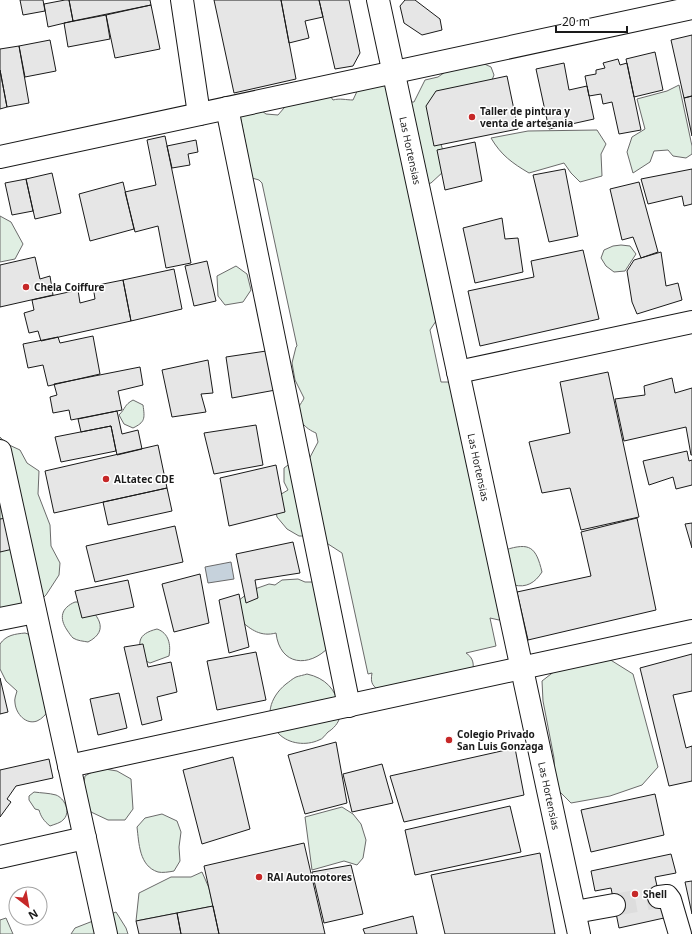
<svg xmlns="http://www.w3.org/2000/svg" width="692" height="934" font-family="'Noto Sans',sans-serif">
<rect width="100%" height="100%" fill="#fff"/>
<!-- green -->
<path fill="#e0efe3" stroke="#6a6a6a" d="M478,61l13,6 3,8 -4,10 -55,40 9,29v17l-13,12 -9,2 14,136 -6,9 11,52h15l49,168c25,-8 31,-3 37,22 -7,11 -16,16 -28,13l-10,32 -5,3 -9,-2 6,28 -30,7c6,4 8,9 7,16l-92,23c-8,-6 -11,-8 -9,-19l-4,1 -26,-121 -17,-11 -21,-6h-5l-12,-7 -10,-12 -2,-10 3,-11 10,-6 -4,-8v-14l11,-8 13,1 10,-19 -2,-9c-10,-4 -21,-14 -17,-26 1,-3 4,-6 5,-9l-9,-18 -3,-17 4,-16 1,-1 -35,-163 -3,-3 -7,-2 -13,-68 19,-2 8,6 12,1 6,-7 5,-7 42,-4 2,3c7,-2 13,0 20,0l6,-13 24,-9 25,24h6l11,-22 13,-3 13,-9z
M679,85l13,61v8l-6,4 -13,-2 -5,-6 -14,1 -4,11 -17,11 -6,-21 5,-15 13,-8 -8,-30 30,-8z
M597,130l9,14 -5,10 1,22 -22,6 -9,-9 -7,-10 -35,10c-17,-10 -28,-18 -38,-35l37,-7z
M0,216l11,6 12,22 -8,15 -15,3z
M621,245l9,1 6,8 -11,17 -11,1 -8,-6 -5,-8 3,-8 9,-4z
M236,266l11,8 4,16 -8,12 -18,3 -7,-9 -1,-20z
M133,400l10,5c2,14 2,17 -10,23l-9,-4 -5,-9c7,-7 5,-10 14,-15z
M0,437l7,7 13,6 7,13 12,8 -1,23 12,31 1,21 9,17 -1,12 -13,20 -6,6 -40,30z
M298,579l7,3h11l13,65c-20,21 -49,19 -53,-14 -15,4 -25,-3 -36,-13l-2,-19 14,-11 17,-6 6,1 7,-5z
M75,602h8c14,12 28,28 5,40 -5,-1 -10,-1 -15,-4 -2,-2 -4,-5 -6,-8 -8,-12 -6,-22 8,-28z
M157,629c12,4 14,16 12,27l-19,7 -6,-3c-7,-17 -7,-26 13,-31z
M25,633l6,2 18,75c-3,4 -7,9 -12,11 -11,4 -21,-7 -22,-18 -1,-4 1,-8 2,-12l-11,-10 -6,-12v-25c6,-9 15,-10 25,-11z
M609,659l24,15 25,93 -16,18 -32,11 -39,7 -16,-16 -1,-29 -11,-57 -1,-20 18,-14z
M307,674c18,4 29,15 32,33 0,2 2,6 1,9 -1,7 -7,13 -12,16 -3,3 -5,7 -9,8 -13,6 -30,4 -40,-6 -16,-16 -9,-37 7,-50 3,-2 6,-5 10,-7 3,-1 8,-2 11,-3z
M99,768l18,3 14,8 2,30 -8,11h-17l-17,-8 -9,-17 3,-19z
M34,792c7,1 15,1 22,3 8,3 15,16 8,24 -3,4 -9,5 -14,7 -6,-5 -9,-9 -11,-16l-4,-1 -6,-9v-4z
M342,807l11,7 8,10 5,16 -3,18 -6,7 -13,-4 -32,9 -7,-53z
M162,814l15,7 4,11 -2,15 1,14 -6,10c-5,1 -12,2 -16,1 -19,-6 -19,-29 -21,-45l8,-9z
M202,872l7,16 4,18 -77,15 3,-28 32,-16h20z
M116,912l10,16 2,6h-57l4,-6z
M6,918l7,16h-13v-14z"/>
<!-- water -->
<path fill="#c6d2dc" stroke="#6a6a6a" d="M231,562l3,17 -26,4 -3,-16z"/>
<!-- building -->
<path fill="#e6e6e6" stroke="#1a1a1a" d="M20,0h23l2,11 -22,4z
M65,0h4l4,21 -25,6 -4,-23z
M69,0h81l1,5 -78,16z
M214,0h67l15,79 -62,14z
M281,0h38l4,17 -18,4 4,17 -20,5z
M319,0h30l11,53 -7,13 -18,3z
M405,0h10l25,19 2,11 -20,5 -18,-12 -4,-17z
M151,5l9,44 -45,9 -9,-43z
M106,15l4,24 -42,8 -4,-24z
M692,35v61l-8,2 -13,-58z
M50,40l6,31 -31,6 -6,-31z
M19,46l10,57 -22,4 -7,-37v-21z
M655,52l8,38 -29,7 -8,-38z
M618,59l2,6 7,-2 14,67 -22,4 -7,-32 -9,2 -2,-10 -12,2 -4,-20 11,-2v-4l9,-2 -2,-5z
M564,63l5,27 18,-4 7,33 -45,10 -13,-60z
M0,70l7,37 -7,2z
M507,76l11,53 -84,17 -8,-40 10,-15z
M692,96v40l-8,-38z
M165,136l26,127 -25,5 -8,-42 -23,6 -10,-40 31,-7 -9,-45z
M196,140l2,12 -10,2 2,11 -18,3 -5,-22z
M475,142l7,39 -37,9 -8,-40z
M565,169l13,67 -29,6 -16,-67z
M692,169v35l-8,2 -2,-10 -34,8 -7,-25z
M52,173l9,40 -26,6 -9,-40z
M26,179l7,32 -21,4 -7,-32z
M123,182l11,47 -44,12 -11,-47z
M639,182l19,70 -17,6 -8,-21 -11,3 -12,-51z
M502,218l3,21 13,-1 5,34 -48,11 -12,-55z
M583,250l16,69 -119,27 -12,-55 66,-14 -3,-16z
M661,252l5,34 12,-3 4,17 -45,14 -5,-12 -5,-31 7,-11z
M35,257l5,22 10,-3 3,19 -53,12v-42z
M207,261l9,40 -22,5 -9,-40z
M174,269l8,40 -51,12 -8,-41z
M123,280l8,41 -90,20 -3,-10 -9,2 -5,-20 10,-3 -2,-10 46,-10 2,13 15,-4 -2,-13z
M93,336l7,38 -52,12 -5,-21 -15,3 -5,-24 35,-7 2,6z
M273,350l8,39 -49,9 -6,-41z
M208,360l5,33 -12,1 5,18 -34,5 -10,-47z
M140,367l3,18 -25,6 4,19 -51,10 -2,-10 -16,3 -3,-16 7,-2 -3,-11z
M608,372l31,145 -58,13 -11,-42 -28,5 -13,-51 41,-9 -10,-51z
M672,378l3,15 17,-5v67h-1l-5,-28 -62,14 -9,-42 30,-4 -1,-9z
M117,411l5,23 16,-4 4,19 -25,6 -6,-29 -30,6 -3,-13z
M256,425l7,40 -49,9 -10,-41z
M111,426l5,25 -55,11 -6,-25z
M158,445l9,43 -113,25 -9,-42z
M687,451l2,10 3,-1v25l-16,4 -3,-12 -24,8 -6,-24z
M276,465l9,47 -56,14 -9,-48z
M167,488l5,23 -64,14 -5,-23z
M6,518l7,31 -13,3v-33z
M637,518l19,92 -128,30 -11,-48 74,-16 -10,-44z
M692,523v25l-7,-24z
M175,526l8,36 -88,20 -9,-36z
M293,542l7,31 -45,7 3,18 -12,5 -10,-49z
M200,574l9,49 -35,9 -12,-48z
M128,580l6,27 -52,11 -7,-27z
M239,594l10,53 -20,6 -10,-53z
M143,644l5,23 23,-5 6,30 -20,5 5,23 -20,5 -18,-78z
M256,652l10,48 -49,10 -10,-49z
M692,654v37l-19,4 13,53 6,-2v35l-23,5 -29,-118z
M0,678l8,34 -8,2z
M119,693l8,35 -29,7 -8,-36z
M336,742l11,61 -42,11 -17,-59z
M515,748l9,47 -120,27 -14,-46z
M233,757l17,72 -48,15 -19,-74z
M49,759l4,19 -37,8 -9,13 4,3 -11,15v-47z
M382,764l11,39 -41,9 -9,-38z
M655,794l9,41 -73,17 -10,-42z
M510,806l11,46 -106,23 -10,-45z
M304,843l21,91h-106l-15,-68z
M540,853l15,81h-110l-14,-59z
M671,854l5,19 -21,4 9,41 -45,10 -8,-40 -16,3 -4,-20z
M351,865l12,49 -39,9 -12,-51z
M692,881v33l-7,-32z
M213,906l6,28h-38l-4,-21z
M177,913l4,21h-42l-3,-13z
M413,916l4,18h-52l-2,-5z"/>
<g fill="none" stroke-linecap="round" stroke-linejoin="round">
<!-- minor-tunnel -->
<path stroke="#ddd" stroke-width="22" stroke-dasharray="22 11" stroke-linecap="butt" d="M614,905l45,-8"/>
<defs>
<g id="minor">
<path d="M182,0l17,114"/>
<path id="s1" d="M378,0l201,934"/>
<path d="M227,108l122,598"/>
<path d="M0,157l692,-149"/>
<path d="M458,372l234,-50"/>
<path d="M0,451l106,483"/>
<path d="M0,619l35,-7"/>
<path d="M69,766l623,-135"/>
<path d="M0,857l85,-19"/>
<path d="M659,897l8,-1 3,4 10,34"/>
<path d="M575,912l39,-7"/>
</g>
</defs>
<!-- minor casing -->
<use href="#minor" stroke="#1a1a1a" stroke-width="24"/>
<!-- minor -->
<use href="#minor" stroke="#fff" stroke-width="22"/>
</g>
<!-- markers -->
<g fill="#c62828" stroke="#fff" stroke-width="1.5">
<circle cx="472" cy="117" r="4"/>
<circle cx="26" cy="287" r="4"/>
<circle cx="106" cy="479" r="4"/>
<circle cx="449" cy="740" r="4"/>
<circle cx="259" cy="877" r="4"/>
<circle cx="635" cy="894" r="4"/>
</g>
<g text-anchor="middle" stroke-width="3" stroke-linejoin="round" paint-order="stroke">
<!-- poi labels -->
<g font-size="10" font-weight="bold" fill="#1a1a1a" stroke="#fff" text-anchor="start">
<text x="480" y="115">Taller de pintura y<tspan x="480" dy="12">venta de artesania</tspan></text>
<text x="34" y="291">Chela Coiffure</text>
<text x="114" y="483">ALtatec CDE</text>
<text x="457" y="738">Colegio Privado<tspan x="457" dy="12">San Luis Gonzaga</tspan></text>
<text x="267" y="881">RAl Automotores</text>
<text x="643" y="898">Shell</text>
</g>
<!-- street labels -->
<g font-size="10" fill="#1a1a1a" stroke="#fff">
<text dy="4" stroke="none"><textPath href="#s1" startOffset="154">Las Hortensias</textPath></text>
<text dy="4" stroke="none"><textPath href="#s1" startOffset="478">Las Hortensias</textPath></text>
<text dy="4" stroke="none"><textPath href="#s1" startOffset="814">Las Hortensias</textPath></text>
</g>
</g>
<!-- north arrow -->
<g transform="translate(28 906) rotate(149)"><circle r="19" fill="#ffffff" stroke="#a3a3a3"/>
<path d="M0-3L7 15L0 10L-7 15Z" fill="#c62828"/>
<text y="-6" font-size="11" font-weight="bold" text-anchor="middle" fill="#1a1a1a">N</text>
</g>
<!-- scale -->
<path d="M556 26v6h71v-6" fill="none" stroke="#1a1a1a" stroke-width="2"/>
<text x="562" y="26" font-size="12" fill="#1a1a1a" stroke="#ffffff" stroke-width="3" paint-order="stroke">20 m</text>
</svg>
